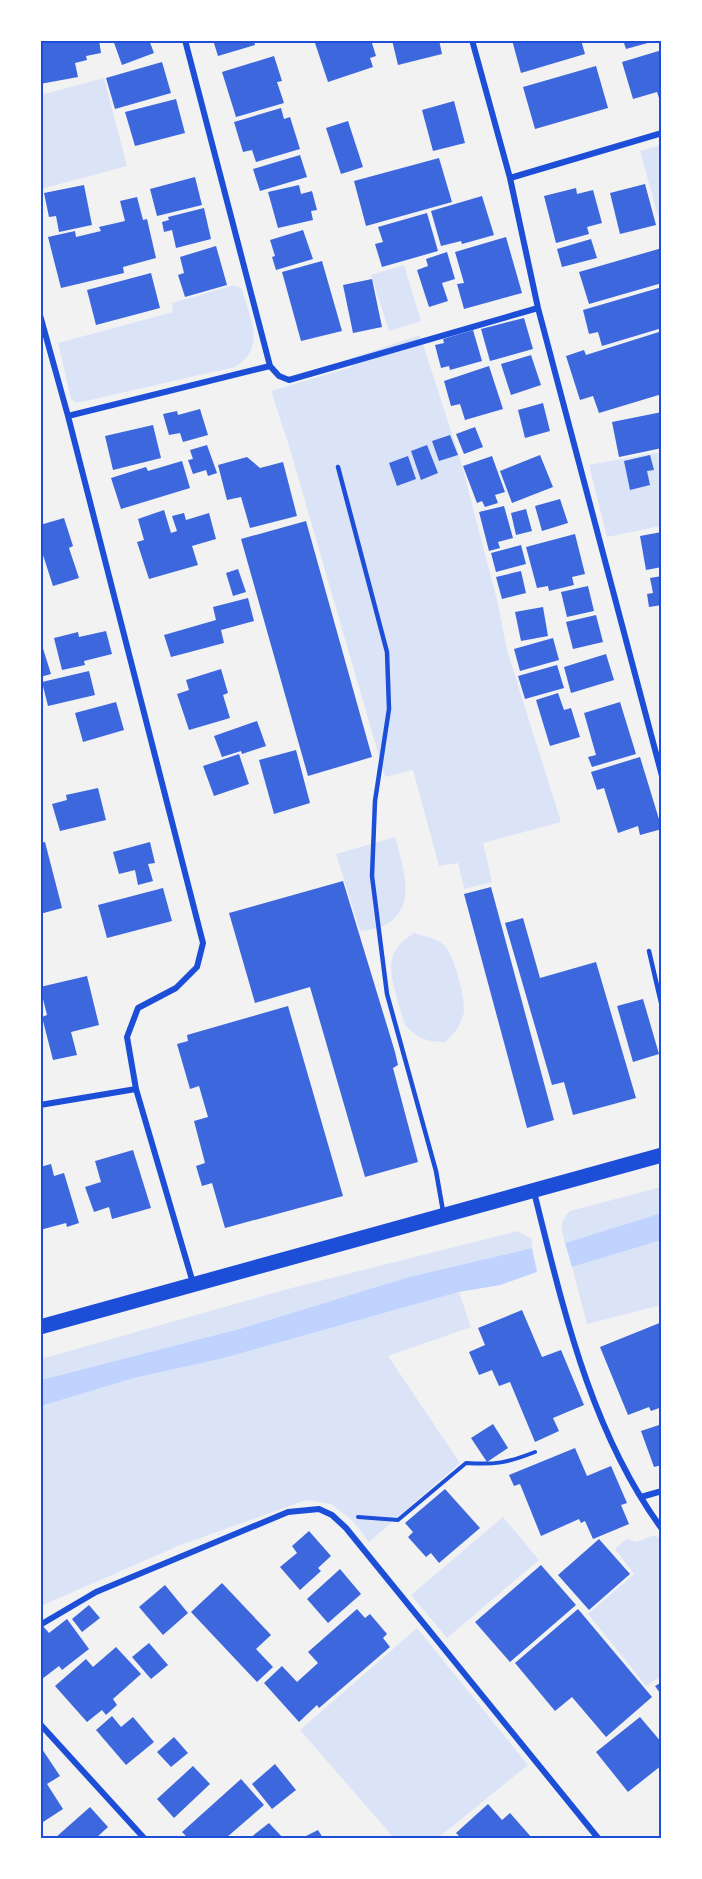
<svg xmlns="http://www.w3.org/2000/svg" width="702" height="1879" font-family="'Titillium Web',sans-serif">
<rect width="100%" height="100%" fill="#f2f2f2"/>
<!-- green -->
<path fill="#dbe4f7" d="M104,78l23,88 -86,23v-94z
M661,145h1l-1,82 -21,-76z
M404,265l17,56 -32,10 -18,-56z
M234,285l8,4c8,31 25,57 -7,78l-158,36 -6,-4 -13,-56 115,-31 -1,-9z
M420,335l41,127 36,138 10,50 54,172 -78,21 9,39 -28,7 -6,-26 -19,3 -26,-96 -28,7 -96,-331 -18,-55 81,-24 -3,-8z
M661,452v74l-54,11 -18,-72z
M395,837c8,29 24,73 -12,89 -7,3 -16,4 -23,5l-24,-77z
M414,933c10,3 21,5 30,12 10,9 21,52 20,66 -1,12 -10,23 -19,31 -13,0 -24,-2 -34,-11 -8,-6 -10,-19 -13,-29 -8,-29 -15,-50 16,-69z
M661,1187v26l-96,30c-4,-14 -6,-21 5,-32z
M518,1231l14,8v9l-123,29 -166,51 -202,52v-21l243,-69z
M661,1240v65l-74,19 -15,-57z
M459,1292l12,35 -83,29 72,107 -91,79 -17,-22 -21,-16 -25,-4 -128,46 -137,60v-200l93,-28 86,-19z
M503,1517l36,43 -92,78 -36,-43z
M654,1535l7,4v137l-15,10 -58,-72 46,-40 -19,-25 11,-10 11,3z
M417,1628l111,137 -90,73h-44l-94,-108z"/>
<!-- water -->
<path fill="#bfd3fe" d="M661,1213v27l-89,27 -7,-24z
M532,1248l5,24 -37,13 -41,7 -239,67 -86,19 -93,28v-26l202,-52 166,-51z"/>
<!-- building -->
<path fill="#3d67dc" d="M40,40h59l2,13 -15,3 1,4 -12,3 3,14 -38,7z
M113,40h36l5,13 -32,12z
M213,40h41l1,5 -37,11z
M314,40h57l5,16 -6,2 3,9 -45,15z
M392,40h47l3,14 -44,11z
M512,40h69l4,14 -64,19z
M623,40h32v1l-29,8z
M662,50v48h-3l-2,-6 -24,7 -11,-37z
M274,56l8,25 -5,1 7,21 -48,14 -14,-45z
M162,62l9,31 -56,16 -9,-31z
M596,66l12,42 -73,21 -12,-42z
M176,99l9,34 -50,13 -10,-34z
M454,101l11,42 -32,8 -11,-41z
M281,108l3,11 6,-2 10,32 -44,13 -4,-12 -9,2 -9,-30z
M348,121l15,46 -22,7 -15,-46z
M300,155l7,22 -47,14 -7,-22z
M439,158l13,44 -86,24 -12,-45z
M195,177l7,28 -45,11 -7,-27z
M645,184l11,41 -36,9 -10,-41z
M84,185l8,40 -33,7 -3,-16 -7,1 -5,-24z
M299,185l2,9 11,-3 5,19 -6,1 2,9 -35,8 -10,-36z
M576,188l1,6 16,-4 9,33 -15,4 2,7 -33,9 -12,-47z
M482,196l12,39 -32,9 -1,-3 -20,5 -10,-35z
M137,197l6,23 4,-1 9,39 -33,9 1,6 -63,15 -13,-51 27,-6 1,6 25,-6 -2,-4 26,-6 -5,-20z
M204,208l7,31 -35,9 -4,-18 -8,2 -2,-10 7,-2 -1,-3z
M427,213l11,38 -56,16 -7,-23 8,-2 -5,-15z
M303,230l10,29 -37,11 -4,-13 3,-1 -5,-16z
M506,237l16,56 -58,16 -7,-25 7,-1 -9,-31z
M591,239l6,19 -35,9 -5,-18z
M216,246l11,39 -42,12 -7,-22 6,-2 -4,-16z
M662,248v35l-73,21 -10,-32z
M447,252l8,27 -13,4 6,18 -19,6 -12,-37 11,-4 -2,-7z
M322,261l20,70 -41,10 -19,-69z
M151,273l9,35 -64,17 -9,-35z
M372,279l10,48 -29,6 -10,-48z
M662,287v41l-60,18 -4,-14 -9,2 -6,-24z
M524,318l9,31 -43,12 -9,-32z
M473,330l9,31 -32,9 -1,-4 -8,2 -6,-23 9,-2 -1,-4z
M662,331v63l-63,19 -6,-17 -13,4 -14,-44 18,-6 2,5z
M531,355l10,30 -30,10 -10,-31z
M489,366l14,43 -38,11 -5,-16 -9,2 -7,-25z
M543,403l7,28 -25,7 -7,-28z
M200,409l8,26 -25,7 -3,-9 -11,2 -6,-21 14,-3 1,4z
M662,412v36l-43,9 -7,-35z
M153,425l8,33 -48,12 -8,-34z
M475,427l8,20 -19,7 -8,-20z
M450,435l8,20 -19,6 -7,-20z
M207,445l10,28 -9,3 -2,-6 -13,4 -5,-14 5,-1 -3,-9z
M427,445l11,28 -17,7 -10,-29z
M540,455l13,32 -41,16 -12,-32z
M650,455l4,15 -7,1 3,14 -20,5 -6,-29z
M408,456l8,23 -19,7 -8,-23z
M492,456l13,36 -10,3 3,8 -13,4 -3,-6 -5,2 -14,-37z
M247,457l13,11 23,-6 14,54 -47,12 -9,-31 -14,3 -9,-35z
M182,461l8,27 -69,21 -10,-31 35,-11 2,4z
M560,499l8,24 -26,8 -7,-25z
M504,506l9,32 -15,4 2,6 -11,3 -10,-39z
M526,509l6,22 -16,4 -5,-22z
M164,510l7,23 6,-2 -5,-15 12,-3 2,7 23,-7 7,26 -24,7 6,19 -49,14 -12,-37 7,-2 -6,-21z
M64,518l9,28 -4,2 10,30 -26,8 -10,-31 -3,1v-31z
M306,521l66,236 -64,19 -67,-237z
M662,532v35l-16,3 -6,-34z
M575,534l10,40 -13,3 2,8 -25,6 -1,-5 -11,2 -11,-41z
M521,545l5,19 -30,8 -5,-19z
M238,569l8,23 -13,4 -7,-23z
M521,571l5,22 -24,6 -6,-22z
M662,576v29l-13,2 -2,-13 6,-1 -3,-15z
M588,586l6,25 -27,6 -6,-25z
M248,598l6,23 -33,9 3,13 -53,14 -7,-22 52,-15 -3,-13z
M543,607l5,29 -27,5 -6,-29z
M596,615l7,27 -30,7 -7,-27z
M106,631l6,23 -28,7 1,4 -23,5 -8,-32 24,-6 1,5z
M553,638l6,22 -39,11 -6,-22z
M40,639l11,35 -11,3z
M606,654l8,26 -43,13 -7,-26z
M557,665l7,23 -39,11 -7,-23z
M221,669l7,24 -5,2 7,23 -41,12 -12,-36 12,-4 -3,-10z
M89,671l6,24 -47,11 -6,-24z
M558,693l6,17 7,-2 9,29 -30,9 -14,-46z
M116,702l8,28 -41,12 -8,-29z
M620,702l16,52 -44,13 -4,-10 8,-2 -12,-42z
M257,721l9,25 -24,8 -1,-3 -19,6 -8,-21z
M296,750l14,53 -36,11 -15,-54z
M239,754l10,30 -35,12 -11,-30z
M640,757l22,72 -22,6 -2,-9 -20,7 -14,-45 -7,2 -6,-18z
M98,788l8,32 -46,11 -8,-27 15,-4 -1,-5z
M45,842l17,66 -22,6v-71z
M150,842l5,21 -7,1 5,17 -15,4 -3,-15 -16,4 -6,-22z
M343,881l52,171 3,13 -5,3 25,94 -53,15 -55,-190 -55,16 -26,-90z
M491,887l63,233 -27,8 -63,-234z
M163,888l9,33 -65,17 -9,-33z
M523,918l17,60 56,-16 40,136 -63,17 -9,-33 -12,3 -47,-162z
M87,976l12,49 -28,7 6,23 -24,5 -11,-43 5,-2 -7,-28z
M643,999l16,55 -26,8 -16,-56z
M288,1006l55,190 -118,32 -13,-45 -10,3 -6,-20 9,-3 -11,-42 14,-4 -9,-31 -9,3 -13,-45 11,-3 -1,-6z
M133,1150l18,58 -39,11 -3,-12 -15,5 -9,-25 16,-5 -6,-21z
M51,1164l3,12 10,-3 15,50 -12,4 -1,-4 -26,7v-63z
M522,1310l20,47 19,-7 23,55 -31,13 6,13 -24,11 -25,-60 -11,4 -7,-16 -13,5 -10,-23 16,-7 -7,-17z
M662,1322v85l-11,4 -2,-4 -21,8 -28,-68z
M493,1424l15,24 -21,14 -16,-24z
M662,1424v41l-8,2 -13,-36z
M575,1448l12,28 24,-10 16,37 -6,2 8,19 -36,15 -8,-18 -4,2 -2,-4 -38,17 -21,-52 -6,2 -5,-11z
M445,1489l35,39 -41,35 -8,-10 -5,4 -18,-20 5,-5 -8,-9z
M309,1531l22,25 -13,12 3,3 -21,19 -20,-23 17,-14 -5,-7z
M599,1539l31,35 -41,36 -31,-35z
M541,1565l35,40 -66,57 -35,-40z
M340,1569l21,25 -33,29 -21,-24z
M222,1583l49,52 -15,14 17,18 -16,15 -66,-70z
M165,1585l23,28 -25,22 -24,-28z
M89,1605l11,13 -18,14 -10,-13z
M357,1609l8,9 5,-4 17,20 -4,4 7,9 -71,61 -2,-3 -18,17 -35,-39 18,-17 15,16 21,-19 -10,-11z
M578,1609l74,88 -46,40 -34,-40 -17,14 -40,-48z
M67,1619l22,30 -27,21 -3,-4 -17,13 -2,-51 3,-2 6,7z
M149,1643l19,22 -17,14 -19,-22z
M116,1647l25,27 -28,25 4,6 -11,10 -4,-5 -15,12 -32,-36 31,-27 7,8z
M662,1682v14l-7,-10z
M112,1716l9,11 12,-10 21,25 -28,23 -30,-35z
M640,1717l22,26v22l-34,27 -32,-40z
M174,1737l14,16 -17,14 -14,-15z
M40,1746l20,30 -13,8 16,25 -23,15z
M275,1764l21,26 -24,19 -20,-25z
M193,1766l17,18 -36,34 -17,-19z
M241,1779l23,26 -38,33h-38l-6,-6z
M488,1804l14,16 8,-7 22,25h-71l-5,-5z
M90,1807l18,20 -12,11h-41z
M269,1823l14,15h-33z
M318,1830l5,8h-21z"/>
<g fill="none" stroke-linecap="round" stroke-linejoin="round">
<!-- path -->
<path stroke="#1d4ed8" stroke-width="4" d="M358,1517l40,3 68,-57c29,2 41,0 69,-11"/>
<!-- service -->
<path stroke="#1d4ed8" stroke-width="4.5" d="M338,467l49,185 2,57 -14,92 -3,75 15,118 49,177 7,40
M649,951l13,56"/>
<!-- minor -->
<path stroke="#1d4ed8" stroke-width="6" d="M185,40l85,326
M472,40l38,138 28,130 124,468
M510,178l152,-45
M40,315l28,101 135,527 -6,24 -21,21 -38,20 -11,29 9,52 57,194
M68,416l202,-50 9,10 10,4 249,-72
M40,1105l96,-16
M534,1192c29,115 56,239 128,337
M641,1497l21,-6
M40,1625l56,-33 192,-80 31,-3 13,6 14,13 252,310
M40,1724l104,114"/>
<!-- primary -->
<path stroke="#1d4ed8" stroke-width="15" d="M40,1327l622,-172"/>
</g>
<!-- border -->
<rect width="702" height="1879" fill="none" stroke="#ffffff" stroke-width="84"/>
<rect x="42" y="42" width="618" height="1795" fill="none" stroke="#1d4ed8" stroke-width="2"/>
</svg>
